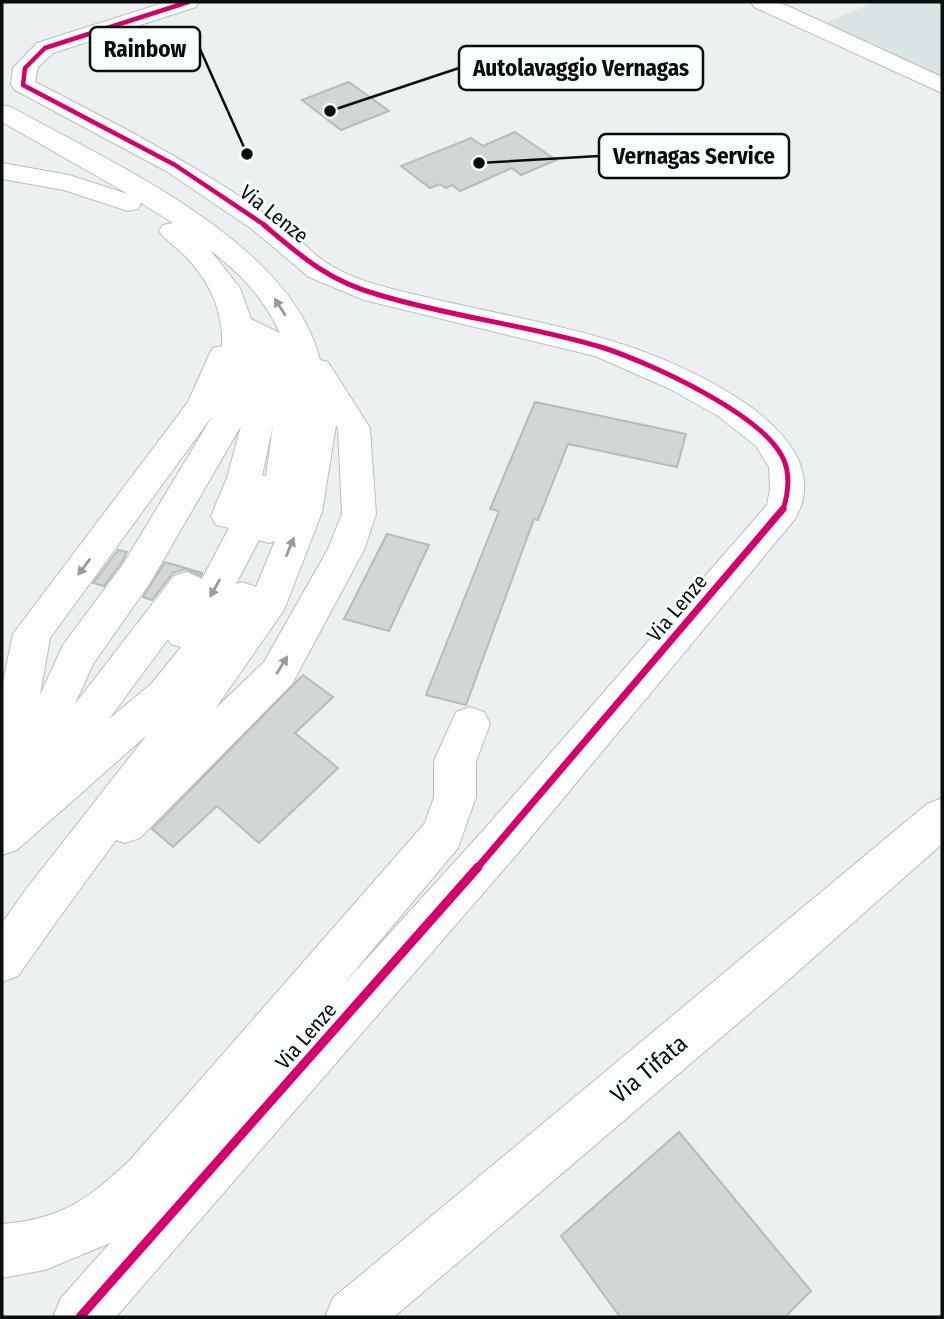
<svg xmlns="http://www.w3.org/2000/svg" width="944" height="1319" font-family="'Fira Sans Condensed',sans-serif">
<rect width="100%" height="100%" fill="#ecf0f0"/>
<!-- built -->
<path fill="#dae5e5" d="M875,2h67v75l-116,-54z"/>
<!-- building -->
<path fill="#d3d6d6" stroke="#b8bbbb" stroke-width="2" d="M349,82l40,29 -48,19 -39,-30z
M515,132l41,28 -35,15 -9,-7 -52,23 -8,-6 -6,3 -6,-4 -10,4 -29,-22 70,-28 12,8z
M535,402l151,32 -9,33 -109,-23 -30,76 -4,-1 -68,186 -40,-10 73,-184 -9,-2z
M387,534l42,11 -40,86 -45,-12z
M118,550l9,2 -5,10 -18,24 -11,-3z
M165,562l37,11 -1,3 -15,-7 -13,4 -21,27 -9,-3z
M303,675l30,22 -38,36 43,35 -79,75 -42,-37 -44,41 -21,-18z
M679,1132l132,159 -26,26h-165l-59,-81z"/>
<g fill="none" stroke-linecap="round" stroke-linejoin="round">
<defs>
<path id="minor" d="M166,2h33l-3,5 -143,46 -15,14 -3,15c70,36 141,72 207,116 19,12 37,26 55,40 11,9 21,21 33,27 30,18 66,25 100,33 62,15 125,25 185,44 63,19 230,89 180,177l-277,334 -402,464h-63l8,-19 49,-55 -65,27 -43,8v-54c60,-5 85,-24 128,-64l295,-337 9,-26v-36l22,-49 14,-5 14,5 6,12 -14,37v36l-18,51 -116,138 146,-161 279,-320 3,-16 -1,-22 -13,-21 -38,-30 -48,-27 -75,-33 -231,-56 -55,-23 -57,-48 -86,-58 -151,-81 -4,-5 2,-17 24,-25z
M751,2h28l163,75v16l-188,-86z
M942,798v46l-157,139 -391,334h-69l8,-19 594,-494z"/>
<path id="major" d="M43,882l16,6 6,15 -6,15 -41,58 -16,6v-59l25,-35z"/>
<path id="highway" d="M2,105l9,2c99,55 280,134 309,253l8,2 42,66 6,86 -12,36 -72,134 -152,154 -15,5 -9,-3 -57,78 -16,6 -16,-6 -6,-15 6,-15 120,-153 -130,115 -15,5v-168l11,-53 175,-232 21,-47 4,-7 9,-2c2,-35 -14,-68 -39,-92 -8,-8 -18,-14 -24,-23l4,-6 10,-2 -32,-20 -3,6 -10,2 -64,-21 -62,-11v-16l67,12 59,19 -126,-72zM210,250c32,25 52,46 70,83l-29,-14 -11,-31zM213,415l-89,148 -61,82 -23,50 10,-57zM273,425l-7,51h-4zM336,425l2,3 4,86 -14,35 -64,113 -49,47 69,-99 38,-98zM241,426l-14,52 -16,38 5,9 13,3 -27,51 -15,-7 -13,4 -99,128 18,-40 57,-81zM259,540l10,3 6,-2 -19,46 -14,-5 -6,2zM168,639l3,5 10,3 -29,36 -43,36z"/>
</defs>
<!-- minor casing -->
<use href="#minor" stroke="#bbbebe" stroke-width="2"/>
<!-- major casing -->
<use href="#major" stroke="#bbbebe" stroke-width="2"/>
<!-- highway casing -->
<use href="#highway" stroke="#bbbebe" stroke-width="2"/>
<!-- minor -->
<use href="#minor" fill="#fcfdfd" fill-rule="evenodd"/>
<!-- major -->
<use href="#major" fill="#fcfdfd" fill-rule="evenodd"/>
<!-- highway -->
<use href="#highway" fill="#fcfdfd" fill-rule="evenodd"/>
<defs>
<path id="cycleway-far3" d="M188,2l-143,46 -20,20 -2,17 152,80 91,61"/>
<path id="cycleway-far2" d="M264,225c37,31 63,55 112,69 74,23 153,31 228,54 46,15 158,66 179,110 8,17 5,36 0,52"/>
<path id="cycleway-far1" d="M477,868l306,-359"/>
<path id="cycleway" d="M80,1317l398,-450"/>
</defs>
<!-- cycleway-far3 casing -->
<use href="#cycleway-far3" stroke="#f7ffff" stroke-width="7"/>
<!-- cycleway-far2 casing -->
<use href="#cycleway-far2" stroke="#f7ffff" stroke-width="9"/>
<!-- cycleway-far1 casing -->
<use href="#cycleway-far1" stroke="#f7ffff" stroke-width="11"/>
<!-- cycleway casing -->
<use href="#cycleway" stroke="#f7ffff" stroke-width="13"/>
<!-- cycleway-far3 -->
<use href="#cycleway-far3" stroke="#d6006c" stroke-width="4.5"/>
<!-- cycleway-far2 -->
<use href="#cycleway-far2" stroke="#d6006c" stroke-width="5"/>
<!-- cycleway-far1 -->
<use href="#cycleway-far1" stroke="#d6006c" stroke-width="7"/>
<!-- cycleway -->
<use href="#cycleway" stroke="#d6006c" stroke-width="9"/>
</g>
<!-- one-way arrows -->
<defs><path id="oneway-solid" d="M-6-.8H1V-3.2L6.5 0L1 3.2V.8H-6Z" transform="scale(1.75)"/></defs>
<g fill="#9b9d9d">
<use href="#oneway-solid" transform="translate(280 307) rotate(-123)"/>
<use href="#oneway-solid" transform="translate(290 547) rotate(-68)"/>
<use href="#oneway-solid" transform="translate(84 567) rotate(127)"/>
<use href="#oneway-solid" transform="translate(215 588) rotate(119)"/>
<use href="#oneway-solid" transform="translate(282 665) rotate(-58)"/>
</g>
<g text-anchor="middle" stroke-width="5" stroke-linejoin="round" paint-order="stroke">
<!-- street labels -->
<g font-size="21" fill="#0a0d0d" stroke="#f7ffff">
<text transform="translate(274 214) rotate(38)" y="7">Via Lenze</text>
<text transform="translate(677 608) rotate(-50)" y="7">Via Lenze</text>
<text transform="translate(306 1036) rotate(-49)" y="7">Via Lenze</text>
</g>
<!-- near-street labels -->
<g font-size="24" fill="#0a0d0d" stroke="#f7ffff">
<text transform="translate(649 1069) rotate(-40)" y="8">Via Tifata</text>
</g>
</g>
<!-- callouts -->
<path fill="none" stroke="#0a0d0d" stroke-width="2.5" d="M247 154L200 49M330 111L459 68M479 163L599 156"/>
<g fill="#0a0d0d" stroke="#f7ffff" stroke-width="2.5">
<circle cx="247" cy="154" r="7"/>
<circle cx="330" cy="111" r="7"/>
<circle cx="479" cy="163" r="7"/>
</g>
<g fill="#f7ffff" stroke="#0a0d0d" stroke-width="2.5">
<rect x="90" y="27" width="110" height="44" rx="7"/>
<rect x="459" y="46" width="244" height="44" rx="7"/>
<rect x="599" y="134" width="190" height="44" rx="7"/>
</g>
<g font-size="23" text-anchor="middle" font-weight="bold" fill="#0a0d0d">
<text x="145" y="57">Rainbow</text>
<text x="581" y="76">Autolavaggio Vernagas</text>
<text x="694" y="164">Vernagas Service</text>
</g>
<!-- border -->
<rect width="944" height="1319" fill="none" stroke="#0a0d0d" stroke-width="7"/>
</svg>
